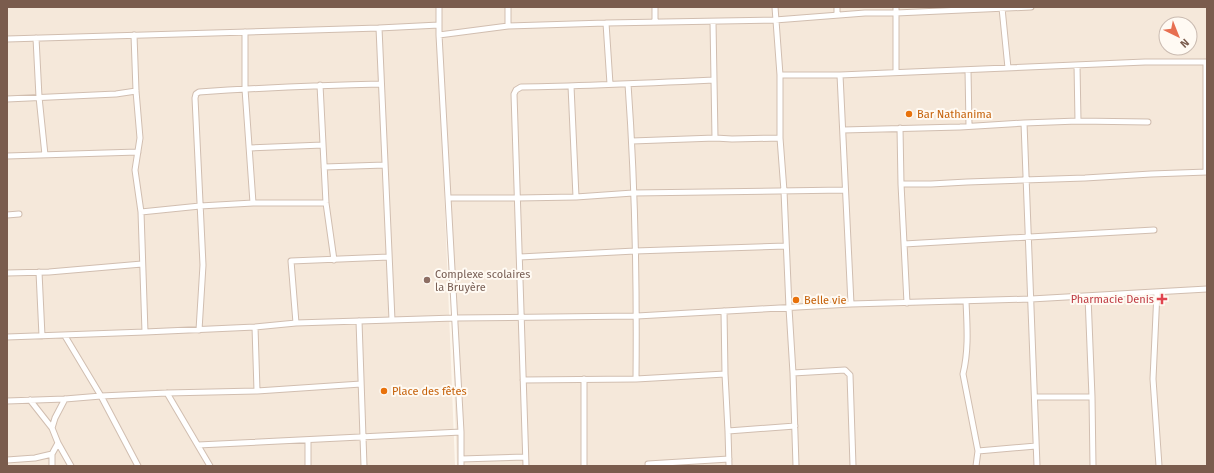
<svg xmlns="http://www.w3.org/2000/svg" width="1214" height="473" font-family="'Fira Sans',sans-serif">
<rect width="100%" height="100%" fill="#fdf6ec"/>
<!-- residential -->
<path fill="#f5e8da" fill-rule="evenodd" d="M7,7h430l18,459h-448z
M441,7h766v459h-750zM1166,24h24v24h-24z"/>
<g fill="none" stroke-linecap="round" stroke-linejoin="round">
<defs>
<path id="minor" d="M439,7v28l22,397v34
M508,7v19
M655,7v15
M775,7l5,68v63l4,53 5,117 4,65 3,93
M837,7v8
M896,7v65
M1002,8l6,60
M713,22l2,116
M606,23l4,61
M379,28l13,292
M245,32v57l8,114
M134,35l2,56 4,47 -5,32 6,42 4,120
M439,35l69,-9 98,-3 169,-3 90,-7h31l135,-6
M36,38l3,59 6,58
M7,39l372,-11 60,-3
M1206,62v110
M1077,65l1,56
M968,70l1,56
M780,75h60l305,-13h62
M840,75l11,229
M628,84c7,98 9,196 8,295
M320,85l6,118 8,57
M571,86l5,111
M7,99l109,-5 20,-3
M1024,123l13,343
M900,128l1,56 6,119
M843,130l117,-3 64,-4 54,-2 70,1
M632,141l83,-3 17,1 48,-1
M250,148l73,-3
M7,156l131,-4
M324,167l61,-2
M901,184h30l36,-2 118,-4 66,-4 56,-2
M448,198h70l58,-1 57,-4 212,-3
M141,212l59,-6 53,-3h73
M7,215l12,-1
M904,244l250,-14
M520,257l115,-6 151,-5
M39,272l3,64
M7,273l42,-1 93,-8
M1157,292l-4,87 6,87
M1088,296l4,101 1,69
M966,301c1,24 3,49 -3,73l15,77 -2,15
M724,311l1,63 3,57 1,35
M359,321l5,145
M296,323l-5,-62 98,-4
M255,327l2,64
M199,330l4,-65 -8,-167 1,-4 3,-2c61,-4 121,-7 182,-8
M65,336l36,60 37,70
M7,337l138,-5 110,-5 41,-4 159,-5 182,-2 214,-12 180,-5 176,-10
M793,373l52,-3 5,5 3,91
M584,379v87
M523,380l113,-1 89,-5
M167,393l43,73
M1035,397h57
M30,400l22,28 6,15 13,23
M7,401l58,-2 36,-3 66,-3 90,-2 104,-7
M52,428l3,-10 10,-19
M728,431l67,-5
M308,440v26
M198,445l263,-13
M978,451l58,-5
M461,459l64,-2
M7,460l28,-2 17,-4
M648,464l81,-5
M52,466v-12l6,-11
M526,466l-12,-372 2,-4 5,-3c64,-1 129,-4 193,-7"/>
</defs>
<!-- minor casing -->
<use href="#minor" stroke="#d1beb0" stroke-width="7"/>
<!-- minor -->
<use href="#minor" stroke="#fff" stroke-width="5"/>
</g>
<!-- markers -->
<g fill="#e8710a" stroke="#fffaf3" stroke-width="1.5">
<circle cx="909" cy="114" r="4"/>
<circle cx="796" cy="300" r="4"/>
<circle cx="384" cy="391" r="4"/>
</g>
<circle fill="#8d6e63" stroke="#fffaf3" stroke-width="1.5" cx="427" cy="280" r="4"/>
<path fill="#e0444e" stroke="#fffaf3" stroke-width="1.5" d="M1160 293h4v4h4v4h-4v4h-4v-4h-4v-4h4z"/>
<g text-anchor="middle" stroke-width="4" stroke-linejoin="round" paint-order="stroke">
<!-- food labels -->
<g font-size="11" fill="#c56008" stroke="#fffaf3" text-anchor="start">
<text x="917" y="118">Bar Nathanima</text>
<text x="804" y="304">Belle vie</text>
<text x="392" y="395">Place des fêtes</text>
</g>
<!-- education labels -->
<g font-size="11" fill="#785e54" stroke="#fffaf3" text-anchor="start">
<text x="435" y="278">Complexe scolaires<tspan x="435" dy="13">la Bruyère</tspan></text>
</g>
<!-- health labels -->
<g font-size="11" fill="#be3a42" stroke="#fffaf3" text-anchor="end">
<text x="1154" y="303">Pharmacie Denis</text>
</g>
</g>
<!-- border -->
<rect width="1214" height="473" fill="none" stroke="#7a5c4d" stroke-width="16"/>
<!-- north arrow -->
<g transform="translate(1178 36) rotate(137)"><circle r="19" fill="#fffaf3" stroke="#cabbb1"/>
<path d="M0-3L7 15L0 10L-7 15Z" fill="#e76f51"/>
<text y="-6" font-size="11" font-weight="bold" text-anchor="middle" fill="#7a5c4d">N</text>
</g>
</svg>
